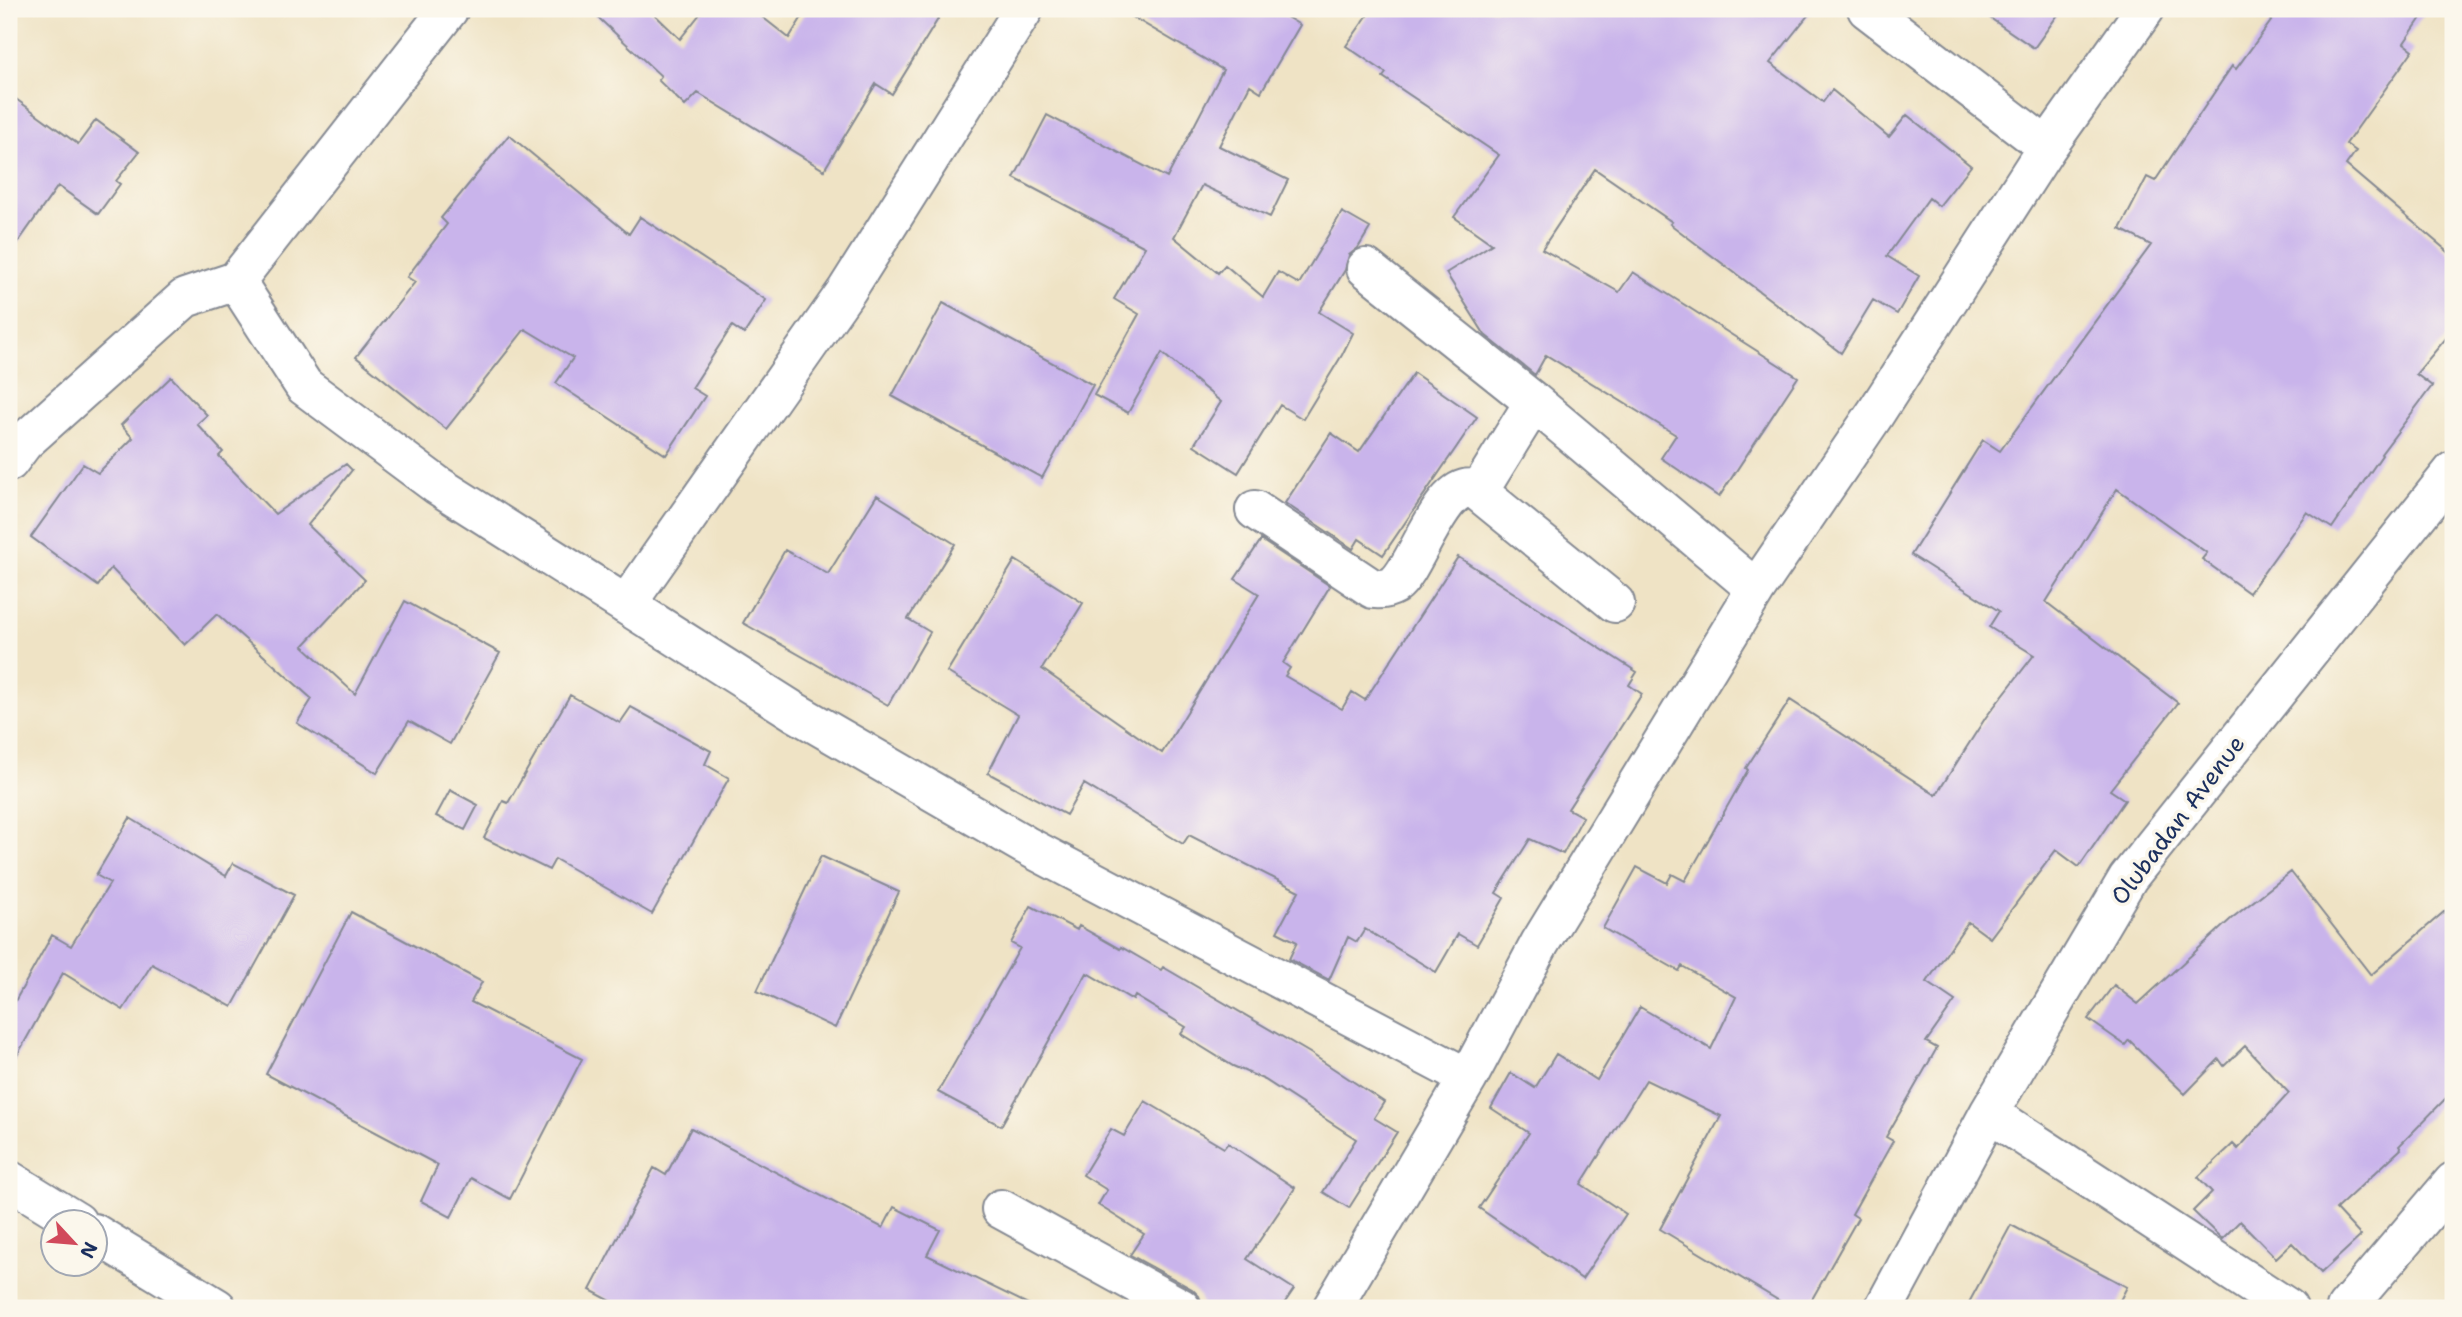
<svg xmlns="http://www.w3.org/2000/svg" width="2462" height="1317" font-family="'Shantell Sans',sans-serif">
<rect width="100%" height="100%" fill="#fbf7ec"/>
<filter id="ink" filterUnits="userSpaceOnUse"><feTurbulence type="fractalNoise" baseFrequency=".0143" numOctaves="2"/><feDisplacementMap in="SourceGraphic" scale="14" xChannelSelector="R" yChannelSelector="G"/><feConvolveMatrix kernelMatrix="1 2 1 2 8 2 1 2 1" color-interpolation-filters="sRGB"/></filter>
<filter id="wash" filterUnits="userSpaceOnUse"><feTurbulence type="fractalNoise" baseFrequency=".00686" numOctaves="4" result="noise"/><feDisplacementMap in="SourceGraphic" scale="28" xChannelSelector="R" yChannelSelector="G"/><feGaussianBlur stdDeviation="1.57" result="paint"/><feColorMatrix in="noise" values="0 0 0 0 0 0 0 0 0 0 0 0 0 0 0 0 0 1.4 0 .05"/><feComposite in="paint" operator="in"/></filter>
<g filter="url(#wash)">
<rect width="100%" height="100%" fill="#efe3c5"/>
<g id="blocks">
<!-- building -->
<path fill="#c9b4eb" d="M589,9h60l31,30 24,-30h48l37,29 18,-29h115l16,10 -46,75 -16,-10 -52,86 -126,-77 -13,13 -27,-26 3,-4z
M1119,9h154l27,16 -39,67 -11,-7 -31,61 69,34 -18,37 -68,-32 -28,52 44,36 7,-8 38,32 15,-25 21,12 43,-72 28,16 -12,20 -9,7 -4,15 -26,42 34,21 -11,22 -39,64 -23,-14 -42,68 -44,-28 27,-43 -59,-49 -34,60 -34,-18 45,-81 -25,-15 31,-52 -131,-69 33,-63 120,63 56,-108z
M1372,9h441l-43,54 53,39 9,-12 57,47 18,-22 64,51 -32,40 -10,-8 -42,58 32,20 -22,38 -24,-14 -32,53 -171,-129 2,-2 -77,-53 -53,80 77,43 14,-20 165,105 -79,120 -58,-39 15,-23 -130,-80 -11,20 -50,-40 -39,-62 46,-29 -38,-27 45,-62 -116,-78 3,-4 -40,-27z
M1977,9h85l-28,39z
M2280,9h147l-23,34 9,7 -67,94 10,7 -10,14 107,91v74l-37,44 16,12 -51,68 1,1 -50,73 -25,-16 -58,81 -47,-34 5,-6 -90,-64 -71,113 132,101 -68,87 15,10 -46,67 -23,-17 -66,88 -22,-16 -41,60 28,19 -29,41 11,6 -51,89 7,4 -41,73 6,4 -51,90h-16l-131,-79 61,-113 -75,-36 -65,104 45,30 -44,65 -103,-71 50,-75 -38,-25 20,-35 24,15 21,-34 41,26 43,-73 71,42 25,-52 -54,-31 -3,5 -76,-43 34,-61 30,16 5,-9 13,7 63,-111 -2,-2 44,-68 146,95 50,-78 48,-62 -45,-28 10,-16 -88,-56 72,-115 17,11 151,-206 -31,-16 27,-52 8,4 77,-115 4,3z
M9,94l69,50 18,-24 43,32 -23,29 4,3 -22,30 -40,-28 -49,69z
M509,135l120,99 11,-17 126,83 -22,34 -12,-8 -40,62 13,8 -39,59 -110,-72 17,-25 -48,-29 -79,100 -90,-72 59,-75 -8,-5 40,-53 -6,-6z
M943,303l150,82 -51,93 -150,-82z
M1414,373l63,44 -94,138 -24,-16 -6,10 -68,-46 46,-70 28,19z
M171,377l36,38 -10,9 26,28 -4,4 56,58 71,-50 6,6 -44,55 57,55 -62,66 52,48 50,-93 95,52 -50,91 -41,-23 -32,52 -80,-50 15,-24 -95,-85 -32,31 -74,-77 -13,18 -67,-49 52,-73 15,9 35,-35 -12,-13z
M877,495l78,49 -47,75 22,13 -42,73 -145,-82 42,-73 43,24z
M1261,540l69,46 -47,77 7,5 -5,8 57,33 10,-17 13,8 93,-143 179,115 -8,13 13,9 -74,115 15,8 -20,37 -33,-15 -34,54 8,5 -27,47 -19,-11 -22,38 -71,-43 -8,13 -9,-5 -19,43 -40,-21 8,-17 -20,-10 22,-41 -110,-56 -6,9 -99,-60 -18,31 -78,-42 30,-58 -71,-43 68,-112 68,43 -41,66 120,84 97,-159 -24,-15z
M570,695l50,28 11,-16 80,44 -6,13 24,14 -77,136 -97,-55 -6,11 -65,-32 19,-37 5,2z
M450,790l28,15 -13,25 -29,-14z
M130,818l96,58 7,-13 61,32 -62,112 -80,-43 -29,46 -60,-37 -54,97v-58l43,-77 19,11 39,-63 -14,-8z
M821,856l78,36 -64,136 -78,-37z
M2291,872l80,103 82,-71v187l-54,55 2,3 -65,60 25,27 -40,37 -29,-30 -16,15 -36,-37 -18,18 -29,-28 19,-19 -14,-15 35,-33 5,5 51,-56 -44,-47 -21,20 -5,-7 -34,35 -56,-54 -4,5 -37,-26 26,-34 24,19 94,-86z
M1031,906l46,24 2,-4 41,23 1,-2 40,23 2,-3 147,86 74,49 -10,16 23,14 -48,76 -26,-16 33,-53 -91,-59 -32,-14 -52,-32 5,-7 -51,-31 -2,4 -46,-27 -86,153 -63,-34 82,-144 -9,-5z
M351,912l131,70 -11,20 111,57 -72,140 -39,-21 -20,39 -30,-16 17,-36 -172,-91z
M1145,1101l79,47 4,-5 67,45 -48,71 47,30 -13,19h-75l-3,-1 -4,-11 -7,-7 -62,-34 14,-21 -46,-29 9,-15 -24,-15 28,-46 13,7z
M691,1128l192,100 11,-21 46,23 -13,25 109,53h-412l-34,-18 64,-122 12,7z
M2011,1225l116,62 -11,21h-150z"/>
</g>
</g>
<g filter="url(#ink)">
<use href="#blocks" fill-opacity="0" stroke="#858992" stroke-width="2"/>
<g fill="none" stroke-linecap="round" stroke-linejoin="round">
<defs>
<path id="minor" d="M1867,9l180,138
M1366,268l168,134 222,187
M236,281l68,105 133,99 358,227 230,133 443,233
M9,462l15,-20 161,-144 51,-17 213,-272
M1479,491l55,-89
M1255,510l118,79c8,1 14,0 21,-4 23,-16 46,-105 81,-96l140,114
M626,605l221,-315 177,-281
M1989,1113l299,195
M9,1180l68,42
M1001,1209l180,99
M94,1233l123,75
M1332,1308l136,-230 72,-135 216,-354 119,-175 172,-267 98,-138
M1884,1308l105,-195 139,-235 325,-407
M2346,1308l107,-126"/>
</defs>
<!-- minor casing -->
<use href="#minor" stroke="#858992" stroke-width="42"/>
<!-- minor -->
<use href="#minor" stroke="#fff" stroke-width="38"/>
</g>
</g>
<g text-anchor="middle" stroke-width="7" stroke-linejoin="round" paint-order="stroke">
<!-- street labels -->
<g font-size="24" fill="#1b2f5e" stroke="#fbf7ec">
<text transform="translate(2178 820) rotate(-53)" y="8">Olubadan Avenue</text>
</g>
</g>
<!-- margin -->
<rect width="2462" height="1317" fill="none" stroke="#fbf7ec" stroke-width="35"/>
<!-- north arrow -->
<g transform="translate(74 1243) rotate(116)"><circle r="33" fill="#fbf7ec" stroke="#a1a7b3" stroke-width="2"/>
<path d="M0-5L12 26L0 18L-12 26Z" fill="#d1495b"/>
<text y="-10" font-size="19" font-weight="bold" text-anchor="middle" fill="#1b2f5e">N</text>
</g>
</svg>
